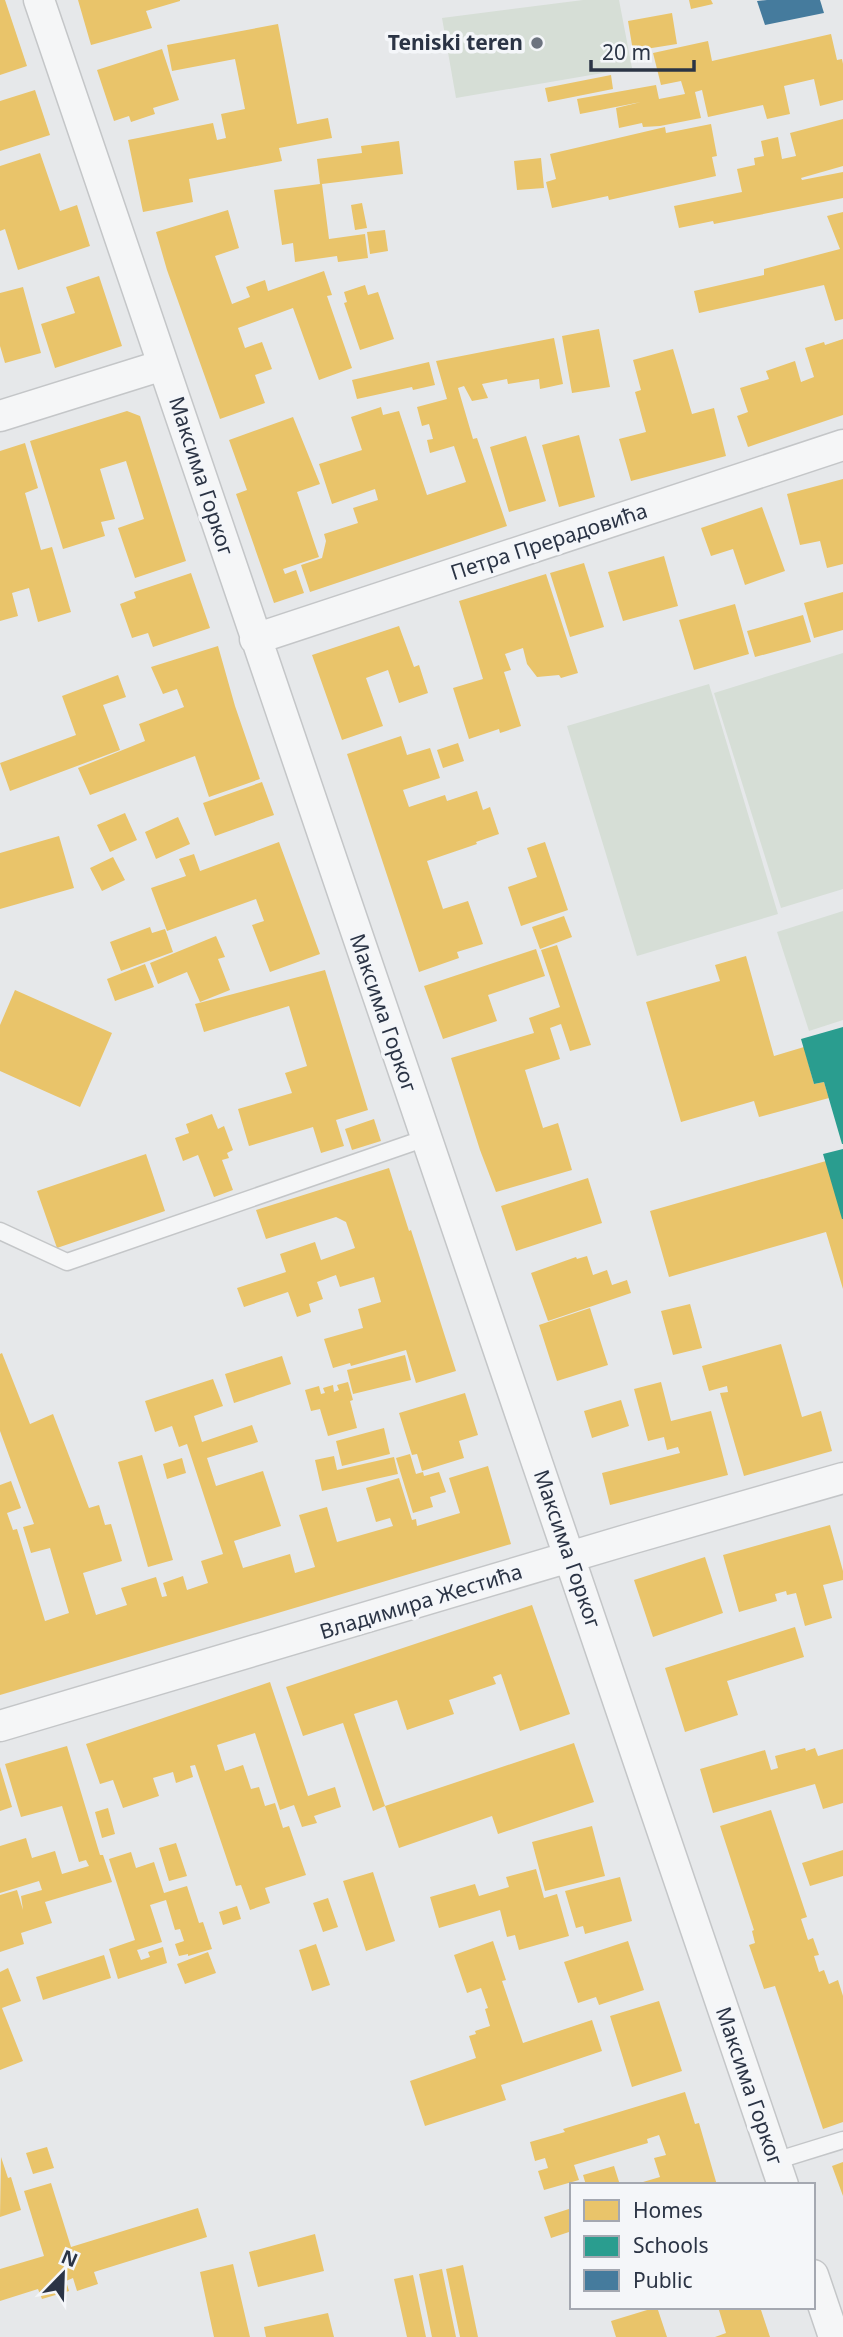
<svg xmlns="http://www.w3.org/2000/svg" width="843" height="2337" font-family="'Noto Sans',sans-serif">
<rect width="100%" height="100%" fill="#e6e8ea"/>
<!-- green -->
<path fill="#d6ded6" d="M583,0h36l13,68 -176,30 -14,-80z
M843,653v236l-62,19 -67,-215z
M709,684l69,230 -141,42 -70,-230z
M843,911v109l-34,11 -32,-99z"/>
<!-- homes -->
<path fill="#e9c46a" d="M0,0h5l22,66 -27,9z
M78,0h102v1l-34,10 6,17 -61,17z
M689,0h22l2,4 -22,5z
M672,13l5,31 -44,7 -5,-30z
M278,24l19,100 31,-6 4,20 -53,10 3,13 -93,18 4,23 -50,10 -15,-72 85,-17 4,17 9,-2 -5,-24 24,-5 -10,-50 -63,12 -5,-26z
M831,34l6,26 5,-1 1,5v36l-23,6 -6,-27 -30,7 6,28 -23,5 -4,-14 -55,12 -6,-27 -7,2 6,26 -41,8 -17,1 -1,-4 -23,5 -3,-20 25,-6 -61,12 -3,-15 79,-14 3,14 26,-5 -4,-13 -20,4 -8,-32 55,-12 4,20z
M162,49l17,51 -26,8 2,6 -24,8 -2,-6 -15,5 -17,-51z
M611,75l2,14 -65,13 -3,-14z
M35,90l15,45 -50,16v-50z
M843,119v47l-42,12 1,2 41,-8v26l-129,26 -1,-3 -34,7 -5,-22 68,-14 -5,-23 18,-4 -1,-7 10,-2 -3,-15 17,-4 4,22 14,-3 -6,-23z
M711,124l6,32 -5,1 4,19 -107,24 -1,-4 -56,12 -6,-26 10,-3 -6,-25 115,-27 1,6z
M399,141l4,33 -81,10 7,55 36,-5 3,24 -30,4 -1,-6 -42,6 -2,-19 -11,2 -8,-55 46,-6 -3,-25 45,-6 -1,-7z
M40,153l20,58 17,-6 13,41 -72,24 -13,-41 -5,2v-65z
M541,158l3,30 -27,2 -3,-29z
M362,203l5,25 -12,2 -4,-25z
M228,210l11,38 -24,8 17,48 18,-7 -4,-10 19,-7 3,11 56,-20 8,24 -5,1 25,72 -33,12 -26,-72 -55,20 7,20 17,-6 10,27 -17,6 10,28 -45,16 -53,-149 -11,-38z
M843,212v107l-8,2 -11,-36 -125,28 -5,-22 70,-16v-6l76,-20 -13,-33z
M385,230l3,21 -18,3 -3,-22z
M99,276l23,70 -67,22 -14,-44 34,-11 -9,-26z
M365,285l3,10 10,-3 16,47 -34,11 -16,-47 3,-1 -3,-10z
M23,287l18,66 -36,10 -5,-17v-53z
M599,329l11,58 -38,6 -10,-57z
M554,338l9,46 -23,5 -1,-10 -31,5 -1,-5 -25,5 6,14 -16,3 -8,-15 -6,2 15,51 4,-1 30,88 -197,66 -9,-27 21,-7 4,-17 -2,-7 34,-11 -5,-15 25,-8 -3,-11 -43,15 -13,-40 43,-14 -11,-33 30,-10 2,8 16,-4 28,84 39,-13 -12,-36 -24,7 -3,-13 6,-1 -4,-15 -7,2 -5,-19 30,-8 -11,-38z
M843,339v76l-95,32 -11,-31 11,-4 -8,-24 29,-9 -3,-8 29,-10 6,21 13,-5 -9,-29 19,-6 1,3z
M673,349l19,65 22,-6 12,48 -95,25 -12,-42 27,-7 -11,-40 6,-2 -8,-30z
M429,362l6,23 -22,5 -1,-3 -55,12 -5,-19z
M127,411l13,5 46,145 -51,17 -17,-50 26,-9 -18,-58 -26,8 15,50 -14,3 4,14 -42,13 -33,-108z
M293,417l27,67 -23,8 22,65 -36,12 2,5 11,-4 8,23 -30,10 -38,-109 11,-4 -18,-50z
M579,435l16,62 -36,10 -17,-62z
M526,436l20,65 -37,11 -19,-65z
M25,443l13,45 -13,5 16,57 11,-3 19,65 -33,10 -9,-34 -17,5 6,23 -18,5v-170z
M843,479v85l-16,4 -7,-27 -20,4 -13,-51z
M762,507l23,64 -40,14 -12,-36 -22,7 -10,-28z
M664,556l14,50 -55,15 -15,-49z
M584,563l20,64 -34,10 -20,-64z
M191,573l19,55 -57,19 -5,-14 -16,5 -12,-34 16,-6 -2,-6z
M546,574l32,99 -17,5 -2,-3 -22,2 -10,-13 -4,-16 -18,6 6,16 -7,2 17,54 -21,7 -1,-4 -30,10 -16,-51 30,-9 -24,-78z
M843,592v38l-29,8 -10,-35z
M735,604l14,50 -55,16 -15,-50z
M803,615l8,27 -56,15 -8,-26z
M399,626l15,41 5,-2 9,28 -29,10 -11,-33 -22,8 17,48 -41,14 -30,-85z
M218,646l17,60 25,73 -51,18 -14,-41 -105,39 -12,-27 67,-27 -6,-17 45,-17 -7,-18 -14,5 -12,-27z
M118,675l8,22 -23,8 17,45 -110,41 -10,-28 76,-28 -14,-39z
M401,736l6,19 23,-7 10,30 -37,12 6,17 36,-12 2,6 30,-10 6,19 7,-3 9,27 -23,8 1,2 -50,17 16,48 25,-8 15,43 -26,8 2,6 -40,14 -72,-218z
M458,743l6,18 -21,7 -6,-18z
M262,782l12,33 -59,21 -12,-33z
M125,813l12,27 -27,12 -13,-27z
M178,817l12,27 -34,15 -11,-27z
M59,836l15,52 -74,21v-56z
M279,842l41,112 -50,18 -18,-47 12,-4 -8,-22 -89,32 -16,-43 35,-12 -7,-17 15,-5 6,17z
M545,842l23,68 -47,16 -13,-39 29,-10 -10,-29z
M113,857l12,23 -23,11 -12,-23z
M564,916l8,21 -32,12 -8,-22z
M150,927l2,6 13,-4 8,23 -52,19 -11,-29z
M216,936l9,21 -7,2 12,31 -30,12 -13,-30 -29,12 -8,-21z
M557,945l34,100 -21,6 -9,-27 -11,4 10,31 -35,11 18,58 15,-5 14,47 -76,22 -16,-42 -29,-92 83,-25 -5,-15 31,-11 -19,-57z
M536,949l9,27 -57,19 9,26 -54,18 -19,-53z
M746,956l28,100 30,-9 10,37 10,-2 5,16 -70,19 -5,-16 -73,21 -35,-120 74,-21 -5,-16z
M145,964l9,23 -39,14 -8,-22z
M325,970l43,140 -32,10 8,26 -23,7 -8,-26 -64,19 -11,-37 54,-16 -7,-20 22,-7 -18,-60 -85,26 -9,-28z
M15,990l97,43 -32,74 -80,-36v-46z
M212,1114l6,15 6,-3 9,24 -6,3 2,5 -7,2 11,30 -19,7 -16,-42 -15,6 -8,-23 14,-5 -3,-9z
M374,1119l7,22 -29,9 -7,-21z
M146,1154l19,57 -108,37 -20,-57z
M826,1161l17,55v73l-17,-57 -157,45 -19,-66z
M389,1168l20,63 2,-1 45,141 -40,12 -10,-33 -55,16 -1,-3 -17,5 -9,-29 39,-11 -5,-19 23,-7 -7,-25 -34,10 -4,-12 -19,7 6,17 -14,5 2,8 -14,5 -9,-25 -44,15 -7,-19 49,-16 -6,-18 35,-12 6,18 34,-12 -9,-26 -10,-5 -70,22 -10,-29z
M588,1178l14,45 -86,28 -15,-45z
M587,1256l6,19 14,-5 5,15 15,-5 4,13 -83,28 -17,-48 45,-16 1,2z
M690,1304l12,44 -29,7 -12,-44z
M590,1308l18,57 -51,16 -18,-56z
M781,1344l21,73 19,-6 11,40 -88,25 -24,-83 8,-1 -1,-6 -18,5 -7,-25z
M2,1353l28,71 23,-10 36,94 10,-3 6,20 6,-1 11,37 -39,12 13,42 31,-10 -6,-17 35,-11 6,20 5,-1 -4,-13 20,-7 4,14 21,-7 -7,-22 22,-7 -36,-110 -8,3 -7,-21 -17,6 -10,-31 68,-22 10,27 -29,10 8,26 50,-17 6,17 -51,16 9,28 47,-15 18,55 -47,15 9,27 47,-14 5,19 20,-6 -16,-52 28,-8 10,35 56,-16 -3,-8 -14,4 -10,-34 33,-10 13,42 4,-1 1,7 43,-13 -11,-35 39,-12 23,78 -511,151v-210l11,-4 10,27 -14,5 6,17 4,-1 28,92 24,-8 -19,-65 -19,5 -8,-26 11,-3 -34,-93v-77z
M405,1355l6,25 -58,14 -6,-24z
M282,1356l9,28 -57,19 -9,-29z
M348,1382l5,18 -3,1 7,27 -29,8 -8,-27 -9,2 -6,-21 14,-4 2,8 4,-1 -2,-5 10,-3 1,7 5,-2 -2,-5z
M661,1382l10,39 40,-10 17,64 -118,30 -8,-32 78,-20 -2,-6 -11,3 -3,-13 -16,4 -14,-52z
M465,1393l13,42 -19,6 5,17 -42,13 -5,-17 -5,1 -13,-42z
M621,1400l8,26 -37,12 -8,-27z
M384,1428l6,26 -48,12 -6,-25z
M410,1454l6,20 7,-2 1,4 15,-4 7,20 -16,5 3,10 -20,6 -17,-55z
M142,1455l31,105 -25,7 -30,-105z
M334,1456l3,14 57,-13 4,17 -76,17 -7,-31z
M182,1458l4,15 -19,6 -4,-15z
M830,1525l13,46v9l-20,5 9,33 -27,8 -9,-33 -9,2 -1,-4 -11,3 2,7 -38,11 -16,-57z
M705,1557l18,56 -70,24 -19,-57z
M532,1605l38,109 -50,17 -19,-57 -8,3 3,7 -47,16 5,14 -47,16 -10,-30 -43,14 31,92 -12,5 -30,-88 -40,13 -17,-49z
M795,1627l9,30 -77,24 11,34 -53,17 -20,-64z
M270,1682l38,114 27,-9 6,20 -27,9 3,7 -15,4 -8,-22 -14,5 -25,-77 -38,12 8,26 18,-6 8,24 8,-2 6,19 10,-3 8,25 6,-2 17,49 -41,13 5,15 -20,7 -9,-25 -5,1 -41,-121 -5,1 3,11 -17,6 -3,-11 -20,6 6,18 -36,12 -10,-28 -13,4 -14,-40z
M574,1743l20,59 -96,32 -6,-18 -93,32 -14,-42z
M67,1746l33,109h3l9,27 -67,20 7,21 -31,10 3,11 -24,8v-57l17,-5 6,20 -2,-14 21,-6 -3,-9 -39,12v-47l26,-8 6,20 23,-7 7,23 27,-8 -3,-6 -7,2 -17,-56 -41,11 -16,-53z
M805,1748l1,3 9,-3 3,8 25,-7v54l-20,6 -8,-25 -102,29 -13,-44 65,-19 6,20 7,-2 -3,-12z
M0,1767l12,40 -12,4z
M108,1808l7,26 -13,4 -7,-26z
M771,1810l36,107 -6,2 7,21 5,-2 6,17 -5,1 5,16 5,-2 5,14 9,-4 5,16v126l-20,7 -48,-143 -11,3 -15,-44 6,-2 -3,-12 2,-1 -34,-104z
M592,1826l13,50 -60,15 -13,-49z
M176,1843l11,33 -18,5 -10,-33z
M843,1850v26l-33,10 -8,-23z
M131,1852l5,16 18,-6 10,31 23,-7 12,37 4,-1 9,27 -24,7v-2l-9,2 -4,-12 9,-3 -4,-12 -5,1 -9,-30 -16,5 12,37 -25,8 4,10 9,-3 -2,-5 15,-5 4,16 -49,16 -9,-30 26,-9 -26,-81z
M536,1869l8,29 13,-4 12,42 -50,14 -4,-15 -8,2 -7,-27 -61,18 -9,-31 45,-13 4,12 30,-9 -3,-10z
M373,1872l22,69 -29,10 -23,-70z
M620,1877l12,44 -47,13 -2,-8 -7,2 -11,-37z
M328,1898l10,29 -15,5 -10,-29z
M237,1906l4,13 -18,6 -4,-13z
M493,1941l13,39 -4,1 21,62 69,-23 10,31 -101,34 5,15 -81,26 -15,-45 66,-23 -7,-22 7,-2 -1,-3 15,-5 -5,-17 3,-1 -7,-20 -14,5 -13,-38z
M628,1941l16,49 -45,15 -3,-8 -18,6 -14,-41z
M316,1944l14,41 -18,6 -13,-41z
M208,1952l8,21 -31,11 -8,-20z
M104,1955l7,23 -68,22 -7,-23z
M8,1968l13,33 -19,7 21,53 -23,9v-98z
M659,2001l23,70 -50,16 -22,-71z
M685,2092l10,32 4,-1 18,62h-73l-1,-3 17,-5 -6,-19 12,-3 -7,-20 -12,4 1,4 -74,22 5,15 -35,10 -6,-19 10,-3 -3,-10 -10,3 -5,-19 35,-10 -2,-3z
M47,2147l7,21 -21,6 -7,-21z
M1,2157l7,21 3,-1 10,33 -21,7z
M843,2162v34l-11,-30z
M614,2166l6,19h-34l-3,-10z
M51,2183l20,64 127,-39 9,29 -113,35 4,12 -21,7 -4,-13 -7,3 3,10 -27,8 -4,-10 -38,12v-32l44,-13 -20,-65z
M572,2208v23l-21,7 -7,-21z
M315,2234l9,37 -66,16 -9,-35z
M233,2264l17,73h-36l-14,-65z
M463,2265l15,72h-18l-14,-68z
M442,2269l14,68h-24l-13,-63z
M413,2275l13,62h-19l-13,-58z
M657,2307l10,30h-51l-5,-16z
M718,2307h42l10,30h-55l11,-4z
M328,2313l6,24h-68l-2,-10z"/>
<!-- schools -->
<path fill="#2a9d8f" d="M843,1027v117h-1l-18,-62 -10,2 -13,-45z
M843,1149v70h-1l-19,-65z"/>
<!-- public -->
<path fill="#457b9d" d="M767,0h53l4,13 -59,12 -8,-24z"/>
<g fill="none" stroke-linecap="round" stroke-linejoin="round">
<defs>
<path id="lane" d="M0,1231l67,31 359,-124
M775,2161l68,-21"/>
<path id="street" d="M39,0l744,2185
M0,416l163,-51
M255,639l588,-194
M0,1726l630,-187 213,-61
M813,2275l21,62"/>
</defs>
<!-- lane casing -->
<use href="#lane" stroke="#c4c6c8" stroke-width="19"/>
<!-- street casing -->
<use href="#street" stroke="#c4c6c8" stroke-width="33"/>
<!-- lane -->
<use href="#lane" stroke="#f5f6f7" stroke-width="16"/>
<!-- street -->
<use href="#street" stroke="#f5f6f7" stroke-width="30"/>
</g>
<!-- markers -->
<circle fill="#6c737f" stroke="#f4f6f9" stroke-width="2.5" cx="537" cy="43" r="7"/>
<g text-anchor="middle" stroke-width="7" stroke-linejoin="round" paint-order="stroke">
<!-- poi labels -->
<g font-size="21" font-weight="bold" fill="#2b3445" stroke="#f4f6f9" text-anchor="end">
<text x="523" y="50">Teniski teren</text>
</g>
<!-- street labels -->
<g font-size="21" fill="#2b3445" stroke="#f4f6f9">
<text transform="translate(201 476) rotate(72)" y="7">Максима Горког</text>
<text transform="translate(549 542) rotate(-18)" y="7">Петра Прерадовића</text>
<text transform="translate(383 1013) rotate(71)" y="7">Максима Горког</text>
<text transform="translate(567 1549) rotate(71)" y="7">Максима Горког</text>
<text transform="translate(421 1602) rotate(-17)" y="7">Владимира Жестића</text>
<text transform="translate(749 2086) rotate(71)" y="7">Максима Горког</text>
</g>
</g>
<!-- legend -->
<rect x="570" y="2183" width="245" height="126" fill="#f4f6f9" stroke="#a4a8b1" stroke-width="2"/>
<rect x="584" y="2200" width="35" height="21" fill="#e9c46a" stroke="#a4a8b1" stroke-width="2"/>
<text x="633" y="2218" font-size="21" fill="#2b3445">Homes</text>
<rect x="584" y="2236" width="35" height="21" fill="#2a9d8f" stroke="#a4a8b1" stroke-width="2"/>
<text x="633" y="2253" font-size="21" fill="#2b3445">Schools</text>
<rect x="584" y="2270" width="35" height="21" fill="#457b9d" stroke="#a4a8b1" stroke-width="2"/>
<text x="633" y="2288" font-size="21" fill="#2b3445">Public</text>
<!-- north arrow -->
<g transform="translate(63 2274) rotate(23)" stroke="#f4f6f9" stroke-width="5" paint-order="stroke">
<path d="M0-5L12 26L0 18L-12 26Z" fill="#2b3445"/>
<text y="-10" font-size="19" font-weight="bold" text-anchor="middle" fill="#2b3445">N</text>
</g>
<!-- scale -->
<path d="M591 60v10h103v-10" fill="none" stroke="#2b3445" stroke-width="3.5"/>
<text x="602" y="60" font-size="21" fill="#2b3445" stroke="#f4f6f9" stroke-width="5" paint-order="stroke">20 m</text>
</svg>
